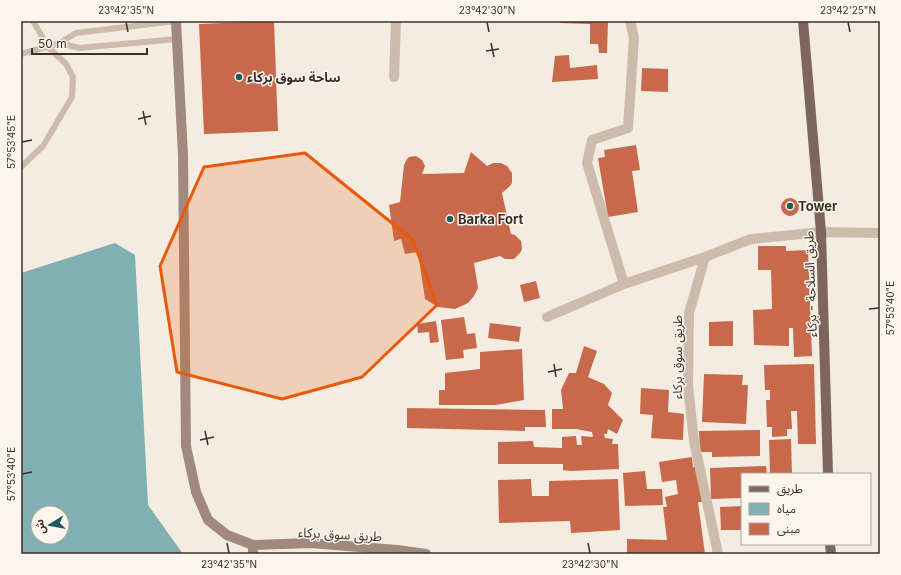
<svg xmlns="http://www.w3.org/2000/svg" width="901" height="575" font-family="Inter,'Noto Sans Arabic',sans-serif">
<rect width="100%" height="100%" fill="#f4ebe1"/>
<!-- water -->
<path fill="#7fb0b2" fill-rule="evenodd" d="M115,243l20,12 13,250 35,49h-162v-281zM38,513h24v24h-24z"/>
<!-- building -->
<path fill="#c8694b" d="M274,21l4,110 -74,3 -5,-110z
M560,21h48l-1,32h-8l-1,-9h-8v-20l-30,-1z
M569,55l1,13 27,-3 1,14 -46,3 3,-26z
M642,68l26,1v23l-27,-1z
M636,145l4,25 -8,1 6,41 -30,5 -10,-59 7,-1 -1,-7z
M471,152l16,14 6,-3h8l6,3 5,7v10l-2,3 -8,7 9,41 4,1 6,6 1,8 -2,4 -6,6h-9l-5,-3 -26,7 4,25 -4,8 -6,7 -13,6 -17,-2 -13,-8 -7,-47 -13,2 -4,-15 -7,2 -5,-36 11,-3 4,-37 3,-6 2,-2 7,-1 6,4 3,6 -3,8 42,-1z
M781 207a9 9 0 1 1 18 0a9 9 0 1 1-18 0Z
M758,246h28v5l22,-1 4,106 -18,1 -1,-29h-4v18l-35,-1 -1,-35 19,-1 -1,-39h-13z
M536,281l4,17 -16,4 -4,-17z
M464,317l3,17 8,-1 2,15 -14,2 1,8 -18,2 -5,-40z
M436,321l3,21 -9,1 -1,-11 -11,1 -1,-9z
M733,321v25h-24v-24z
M490,323l31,4 -2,15 -31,-4z
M584,346l13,5 -9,26 16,7 8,9 -4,12 15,15 -6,14 -9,-5 -1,5h-3l1,4 8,1 -1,5h6l1,25 -49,2 -7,-1v-6h-65v-22l35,-1 1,6 28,1v-11l14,-1 1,9h5l-1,-9 12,1 -1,-5 -16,-3h-24v-20h11l-2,-19 8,-17h7z
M522,349l2,51 -28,5h-57v-15h6v-17l35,-4v-17z
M814,364l2,80h-18l-1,-33h-6l1,18h-5v7l-15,1v-10h-5l-1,-27h4v-10h-5l-1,-25z
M704,374l39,1 -1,10h6l-2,39 -44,-2z
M641,388l28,2 -1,22 16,2 -1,26 -32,-2 2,-23 -13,-1z
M407,408l138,2 1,17h-21v4l-118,-3z
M760,430v26l-48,1v-5h-12l-1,-21z
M791,439l1,35h-22l-1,-34z
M692,457l1,10h4l5,35h-4l7,52h-78v-15l40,1 -4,-33h4l-2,-10 13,-3 -2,-14 -14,2 -3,-20z
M766,466l1,8h-25v24l-31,1 -1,-31z
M645,471l2,18h15l1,16 -38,1 -2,-33z
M531,479l1,17h17v-15l69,-2 2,51 -49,3 -1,-12 -71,2 -1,-43z
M742,506v24h-21l-1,-23z"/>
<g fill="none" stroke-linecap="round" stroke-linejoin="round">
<!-- lane -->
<path stroke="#cdbbac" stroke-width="6" d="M60,43l19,5 98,-9
M21,54l39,-11 16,-10 100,-12
M21,167l22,-21 29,-49 1,-20 -7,-13 -18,-17 -15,-26"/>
<!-- street -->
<path stroke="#cdbbac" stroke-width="10" d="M394,77l2,-56
M705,257l-16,56 -1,73 6,55 24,113
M624,284l-37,-121 5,-23 36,-12 6,-90 -4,-17
M547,317l77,-33 81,-27 46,-18 70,-7 59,1"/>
<!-- secondary -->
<path stroke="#a18a7d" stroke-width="10" d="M176,21l7,134 3,291 10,46 12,28 19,15 26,10v9
M253,545l57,-2 87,7 29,4"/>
<!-- primary -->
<path stroke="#7d675c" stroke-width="10" d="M803,21l18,211 7,242
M830,544l1,10"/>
</g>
<!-- marked area -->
<path fill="#e8590c" fill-opacity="0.2" stroke="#e8590c" stroke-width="3" stroke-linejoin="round" d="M305,153l108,87 24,65 -75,72 -80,22 -105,-27 -17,-106 44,-99z"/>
<!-- ticks -->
<path fill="none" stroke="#3b302b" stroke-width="1.5" d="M126,22l2,10M487,22l2,10M848,22l2,10M491,43l3,14M486,51l13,-2M143,111l3,14M138,119l13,-3M22,142l10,-2M869,309l10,-1M554,364l2,13M548,372l14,-3M205,431l3,14M200,440l14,-3M22,474l10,-2M227,543l2,10M588,543l2,10"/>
<!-- markers -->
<g fill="#1f5a5e" stroke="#fbf5ee" stroke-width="1.5">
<circle cx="239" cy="77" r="4"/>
<circle cx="790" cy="206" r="4"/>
<circle cx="450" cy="219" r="4"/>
</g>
<g text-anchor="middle" stroke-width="3" stroke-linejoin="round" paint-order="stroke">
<!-- poi labels -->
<g font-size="13" font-weight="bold" fill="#3b302b" stroke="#fbf5ee" text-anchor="start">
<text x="247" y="82">ساحة سوق بركاء</text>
<text x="798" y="211">Tower</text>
<text x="458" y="224">Barka Fort</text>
</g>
<!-- street labels -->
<g font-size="13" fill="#3b302b" stroke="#fbf5ee">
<text transform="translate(810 284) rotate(-92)" y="5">طريق السلاحة - بركاء</text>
<text transform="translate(677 357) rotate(-90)" y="5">طريق سوق بركاء</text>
<text transform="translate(340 534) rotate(3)" y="5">طريق سوق بركاء</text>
</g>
</g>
<!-- border -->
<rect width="901" height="575" fill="none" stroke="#fbf5ee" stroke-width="44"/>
<!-- legend -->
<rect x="741" y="473" width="130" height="72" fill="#fbf5ee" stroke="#aea6a0"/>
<rect x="749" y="486" width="20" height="6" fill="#7d675c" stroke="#aea6a0"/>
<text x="777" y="493" font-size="12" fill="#3b302b">طريق</text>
<rect x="749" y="503" width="20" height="12" fill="#7fb0b2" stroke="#aea6a0"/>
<text x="777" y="513" font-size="12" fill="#3b302b">مياه</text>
<rect x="749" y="523" width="20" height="12" fill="#c8694b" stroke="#aea6a0"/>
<text x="777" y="533" font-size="12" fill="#3b302b">مبنى</text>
<!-- north arrow -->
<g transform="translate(50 525) rotate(259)"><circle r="19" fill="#fbf5ee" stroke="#aea6a0"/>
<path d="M0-3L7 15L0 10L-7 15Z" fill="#1f5a5e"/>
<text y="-6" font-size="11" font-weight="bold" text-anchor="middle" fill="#3b302b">ش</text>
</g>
<!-- scale -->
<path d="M32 48v6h115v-6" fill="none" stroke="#3b302b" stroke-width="2"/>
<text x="38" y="48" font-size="12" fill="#3b302b" stroke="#fbf5ee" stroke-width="3" paint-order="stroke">50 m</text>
<rect x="22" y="22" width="857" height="531" fill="none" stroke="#3b302b" stroke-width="1.5"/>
<g font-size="10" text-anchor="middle" fill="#3b302b">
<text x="126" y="14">23°42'35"N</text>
<text x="487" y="14">23°42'30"N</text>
<text x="848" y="14">23°42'25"N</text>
<text transform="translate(11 142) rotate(-90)" y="4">57°53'45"E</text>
<text transform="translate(890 308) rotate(-90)" y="4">57°53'40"E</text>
<text transform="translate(11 474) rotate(-90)" y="4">57°53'40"E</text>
<text x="229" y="568">23°42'35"N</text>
<text x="590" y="568">23°42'30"N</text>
</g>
</svg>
